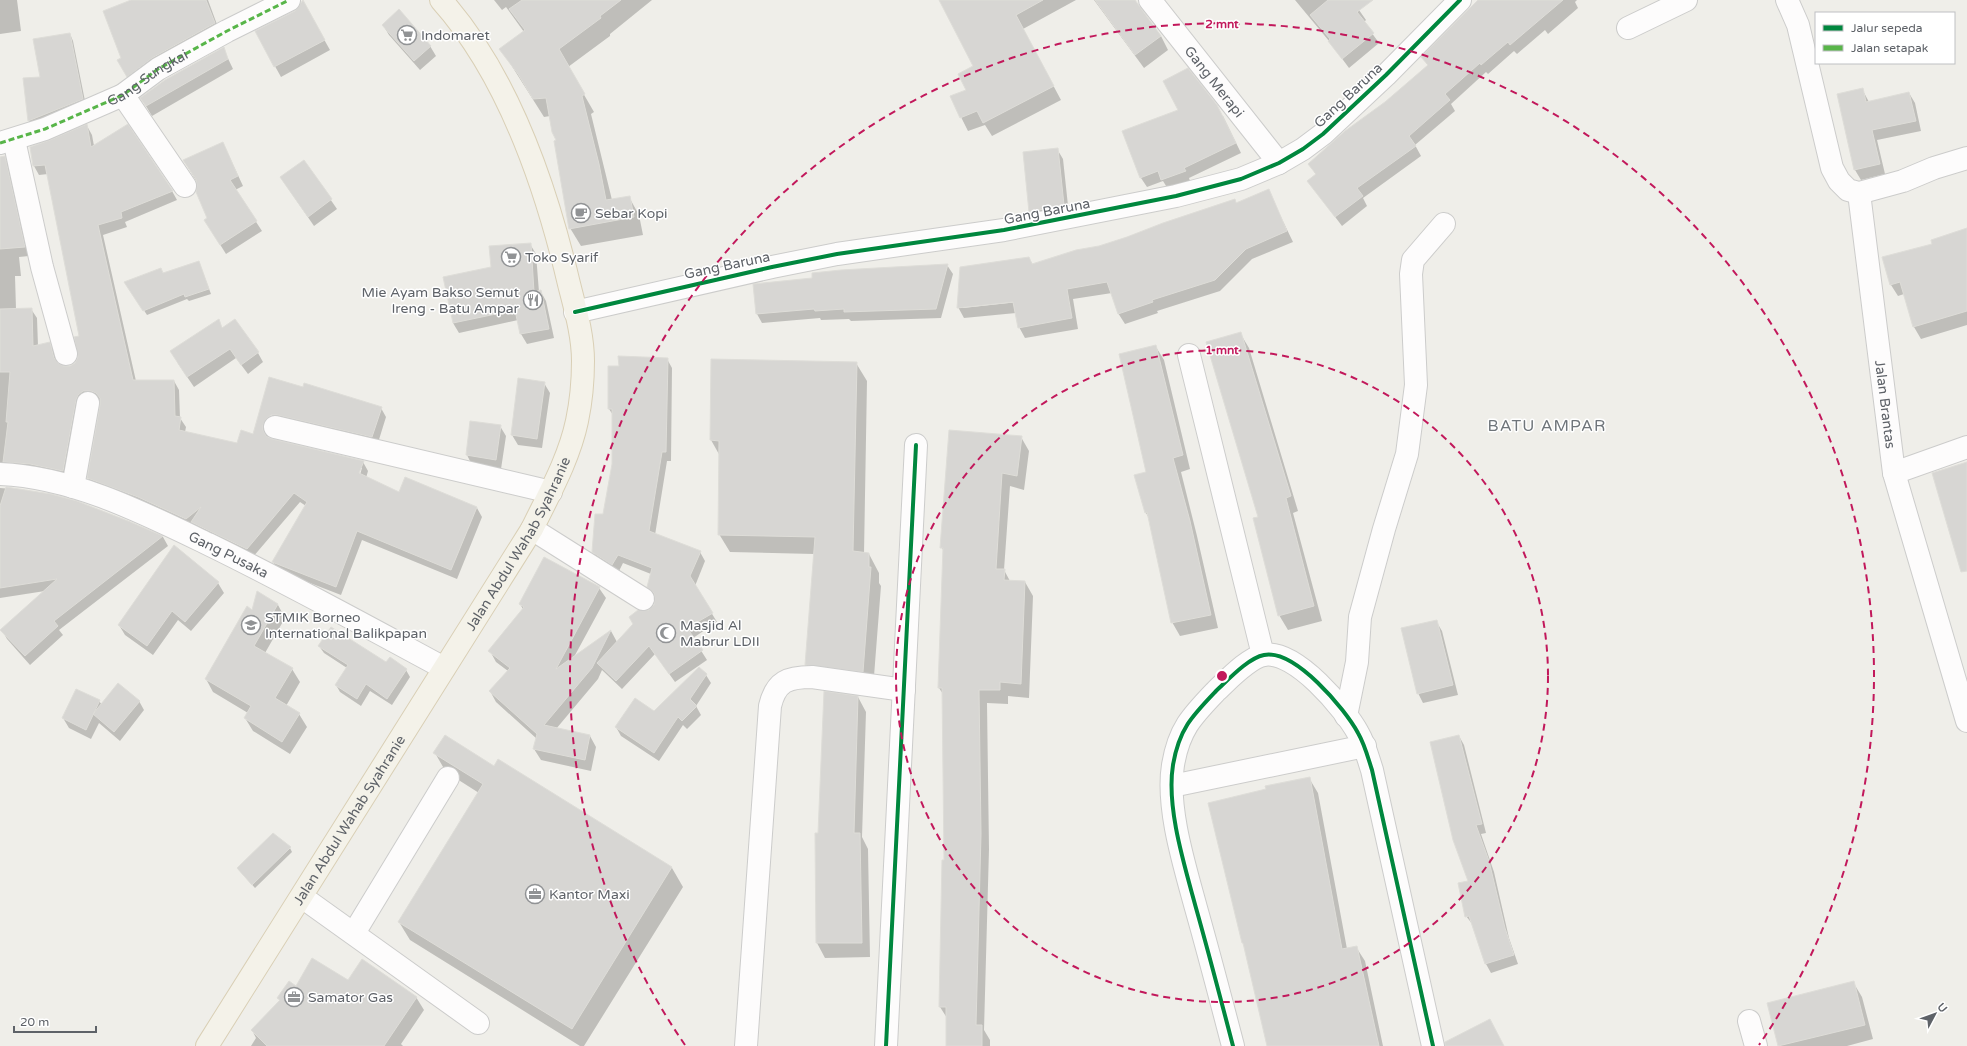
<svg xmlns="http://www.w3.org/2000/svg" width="1967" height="1046" font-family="'Varela Round',sans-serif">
<rect width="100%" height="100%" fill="#efeee9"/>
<!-- shadow -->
<path fill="#0003" fill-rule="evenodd" d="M0,0h17l4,31 -21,3z
M134,0h74l14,38 -87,52 -17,-30 5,-2z
M494,0h158l-42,34v2l-42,31 26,45 -3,2 21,86 17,-3 10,18 4,20 -62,11 -11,-18 -12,-88 -8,-24 -6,1 -43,-68 23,-17 -18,-25 -4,3z
M940,0h136l-53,29 38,71 -69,36 -7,-11 -17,6 -7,-14 14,-51z
M1094,0h39l28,36 7,14 -24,18z
M1295,0h57l14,20 -2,2 15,21 -30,25 -20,-27z
M1478,0h99l-2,2 3,6 -30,26 -3,-4 -28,24 -3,-3 -26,23 -2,-2 -35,32 4,7 -40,34 6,11 -58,42 4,8 -25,20 -34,-45 8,-6 -6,-11 76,-61 42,-37 -5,-9z
M303,2l27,48 -49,27 -25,-45 39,-20z
M383,25l47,21 6,10 -16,14 -31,-35z
M70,34l3,7 13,65 -54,22 -3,-7 -5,-42 17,-1z
M223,48l10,21 -81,47 -11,-18z
M1862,89l7,13 40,-9 6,10 6,28 -44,9 8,34 -24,6 -6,-10z
M1223,116l18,37 -52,25 1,3 -22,8 -5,-8 -16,6 -6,-9 -18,-47z
M87,126l5,9 2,11 78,45 5,9 -52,22 2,5 -24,8 33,146h38l5,9 1,28 6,9 -1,5 52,12 17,-8 16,-57 111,29 5,9 -9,29 -109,-12v4l95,24 5,9 -2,7 34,15 6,-15 71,30 5,9 -25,62 -95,-39 -21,55 -62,-24 -6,-9 33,-56 -6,-4 -48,56 -158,-71 -6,-9 13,-76 -4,-2 -29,80 -68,-8v-314l4,-1 6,10 19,89 -10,1 2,19h-6l1,33h15l6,9 1,28 11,-3 6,10 3,11 5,3h7l5,-3 4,-7 1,-20 -32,-163 -9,1 -5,-9zM275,412l1,1 -11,7v-2zM360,468h2l-3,10h-2z
M223,143l20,43 -8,4 27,41 -36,23 -15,-24 -14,-48 -13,-21z
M1057,149l6,10 6,56 -33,7 -6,-10 -6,-59z
M304,161l33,48 -23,17 -33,-48z
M1268,190l25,52 -41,17 -32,32 -63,20 1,2 -33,11 -7,-11 -6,-20 -39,6 5,30 -53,9 -6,-11 -3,-14 -52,5 -6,-11 71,-49 4,7 66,-18 135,-47 3,4zM1018,300v2l-55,6v-2z
M1967,229v96l-46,14 -7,-12 -10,-33 -6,2 -7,-11 43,-40z
M530,244l6,10 3,38h2l5,9 8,37 -27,6 -6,-10 -3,-14 -59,13 -6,-10 39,-55z
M199,262l12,32 -22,7 -2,-2 -40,16 -19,-29z
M947,265l6,9 -12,44 -90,3 -2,-2 -28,1 -1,-2 -58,5 -5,-9z
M218,321l5,8 35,24 5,9 -15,12 -12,-16 -42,29 -17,-25z
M1240,333l9,15 49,163 -5,2 29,108 -34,9 -9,-15z
M1156,347l8,13 26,109 -9,3 16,64 21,92 -38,8 -8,-14 -22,-102 -4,-7 -10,-38 12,-3z
M667,359l5,9 -1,93h-4l-12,74 45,17 5,9 -10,25 22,36 -24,16 14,22 -32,22 -20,-28 -33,35 -20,-19 -4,9 -42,50 34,7 6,11 -5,24 -50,-11 -7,-11 3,-10 -41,-37 -6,-11 18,-20 -12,-9 -6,-11 33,-42 -3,-5 79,-16 7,10 -32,59 37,-26 6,11 38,-36 1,-8 -8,-11 3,-13 -28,-11 -5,10 -20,-12 -5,-9 11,-36 9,-52v-49l-4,-6v-41l11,-1z
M856,363l11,18 -3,173h5l10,19v10l2,3 -8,103 -57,-6 -10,-19 8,-110 -84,-2 -11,-18 1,-78 -9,-16z
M544,383l6,10 -8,55 -24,-3 -6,-10z
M471,422l29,4 6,10 -5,33 -29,-4 -5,-10z
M1021,437l8,14 -5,39 -14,-4 -6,84 6,11 15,1 8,14 -4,102 -21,-2v8l-21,-1 2,146 -5,181 6,10v6h-43v-28l-7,-11 3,-146h2l-2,-167 -4,-6 5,-137 -3,-4z
M0,488l25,2 52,12 51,19 35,16 5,9 -109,84 4,5 -33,30 -23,-26 -5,-9 43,-39 -45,7z
M218,583l6,10 -33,38 -13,-11 -25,35 -28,-20 -6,-10z
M258,593l20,12 7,13 -20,35 27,16 8,13 -14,24 13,8 8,13 -17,27 -37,-23 -8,-13 3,-5 -35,-21 -7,-13 46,-67z
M1436,621l6,10 16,64 -35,8 -5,-10z
M319,646l87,24 4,7 -18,28 -22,-14 -9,15 -21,-14 -4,-7 11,-17 -23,-15z
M706,675l5,8 -15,23 5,9 -14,14 -4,-4 -24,36 -38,-25 -5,-9 39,-14z
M858,697l8,15 -4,125 6,12 2,108 -45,1 -8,-15 2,-109z
M99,701l3,4 37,-4 5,9 -24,31 -21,-18 -8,16 -22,-11 -6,-10z
M1459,736l5,9 22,88 -5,1 13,38 15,66 9,26 -27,9 -5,-9 -13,-39 -7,-9 3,-35z
M435,753l59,14 5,-6 173,107 11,19 -99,159h-4l-170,-106 -11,-18 80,-129 -33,-21z
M1309,778l9,15 29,156 9,-2 9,14 18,85h-115l-23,-99 -2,-4 24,-153z
M290,848l2,4 -37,36 -17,-19z
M349,982l67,15 8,13 -23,34 2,2h-152l5,-8 -4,-8 28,-29 -2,-3 18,-11z
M1853,982l9,15 11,42 -26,7h-68l-11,-42z"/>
<!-- building -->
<path fill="#d7d6d3" stroke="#deddd8" d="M131,0h75l9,23 -63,35 -25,19 -10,-17 4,-2 -18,-47z
M303,0l22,40 -51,27 -19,-36 40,-20z
M522,0h99l-21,16 1,2 -42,31 26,45 -3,2 17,68 7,36 24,-4 4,21 -65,12 -15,-88 2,-1 -4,-8 -6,-34 -13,1 -15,-25 -19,-25 26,-19 -16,-21z
M939,0h104l-27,15 38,71 -71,37 -6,-12 -17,7 -10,-22 16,-6 -8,-16 15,-8z
M1095,0h40l26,36 -26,19z
M1328,0h45l-16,12 17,21 -32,26 -14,-18 2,-2 -20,-24z
M1478,0h85l-53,45 -2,-3 -27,23 -1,-2 -35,31 5,6 -41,36 7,10 -59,42 6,8 -28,21 -28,-36 9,-7 -8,-10 37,-33 40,-29 43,-37 -7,-8z
M399,9l32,37 -17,15 -32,-36z
M70,33l13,66 -55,22 -5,-43 17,-1 -7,-38z
M224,47l4,12 -82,47 -6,-8 25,-18z
M1188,68l29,37 19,38 -52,25 2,3 -25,9 -3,-9 -18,7 -18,-47 56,-21 -15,-29z
M1863,88l3,14 43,-10 7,29 -44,9 8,34 -26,6 -17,-76z
M87,124l4,23 37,-23 45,67 -52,21 1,6 -24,7 35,155h41l1,36 6,1 -2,13 58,13 4,-13 12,4 16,-57 34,10 1,-4 78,24 -10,30 -95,-22h-6l-5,4 -3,6v5l3,6 6,3 92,22 -5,12 40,19 6,-15 72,30 -26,63 -94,-39 -21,56 -64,-25 35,-60 -13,-9 -47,56 -56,-27 10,-15 -15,12 -48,-22 -51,-19 13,-73v-7l-4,-5 -5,-2h-8l-5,4 -2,5 -13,71 -33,-7 -27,-2 5,-40h-2l4,-50h-10v-63l32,-1 1,38 17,-4 4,16 4,5 5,3h7l5,-3 3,-6 -4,-20 5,-1 -34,-171 -12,1 -3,-19 20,-7z
M223,142l15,34 -8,4 27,41 -37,24 -16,-25 3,-2 -11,-26 1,-7 -1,-6 -13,-19z
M1058,148l6,57 -35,7 -6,-60z
M5,156l20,91 -25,2v-92z
M304,160l28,39 -24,18 -28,-40z
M1269,189l18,42 -41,18 -31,31 -63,20 1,2 -35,12 -11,-32 -40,7 5,29 -54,10 -5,-26 -56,6 3,-41 69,-10 3,7 44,-14 23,-4 28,-9 36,-14 72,-24 1,4z
M1967,228v83l-54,16 -13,-45 -10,3 -8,-28 50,-13 -1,-4z
M531,243l3,49 7,-2 8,39 -29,5 -5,-24 -62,13 -10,-46 48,-10 -2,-21z
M199,261l10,28 -24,8 -1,-3 -41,17 -19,-29 37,-14 2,5z
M948,264l-12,45 -92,3v-3l-29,2 -1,-2 -58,5 -3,-30 59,-6v-5l29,-3z
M219,319l3,9 13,-9 24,33 -18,13 -11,-16 -43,28 -17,-26z
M1241,332l50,164 -5,2 28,108 -36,10 -25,-98 5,-1 -52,-175z
M1156,345l27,110 -10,3 17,63 21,94 -40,8 -24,-111 -2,1 -11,-38 12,-3 -27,-118z
M618,356l50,2 -2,94h-4l-13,79 52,20 -11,25 23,37 -26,15 16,22 -34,24 -20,-28 -33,35 -19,-18 36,-39 -4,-7 9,-7h11l5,-5 1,-6 -1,-6 -7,-6 5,-19 -34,-13 -6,10 -20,-13 3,-38h8l9,-50v-55h-4v-43h11z
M711,359l146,3 -4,189 16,2v14h2l-8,105 -58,-7 10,-128 -97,-2 1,-94 -9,-1z
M518,378l27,4 -8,57 -26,-4z
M470,421l31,4 -5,35 -30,-5z
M949,430l73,6 -5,40 -15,-3 -6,96h9l-1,11 21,1 -4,103 -21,-2v8h-21l2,144 -5,191h6v21h-36v-39h-7l3,-147h2l-2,-172h-4l5,-140h-3z
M1967,462v109l-6,1 -29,-99z
M6,487l45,7 26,7 51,20 35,15 -109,85 4,5 -33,30 -25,-26 57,-51 -57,9v-82z
M174,545l45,37 -34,40 -13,-11 -25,35 -29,-21z
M544,557l56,30 -44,82 55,-39 -19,38 -48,57 46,10 -5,25 -52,-11 4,-15 -48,-43 21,-23 -22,-17 36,-44 -5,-3z
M257,591l21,13 -24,42 39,22 -18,30 25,15 -18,29 -38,-24 7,-12 -46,-27 42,-73 5,4z
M1437,620l16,65 -36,9 -16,-66z
M331,627l55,35 4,-5 17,12 -20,30 -21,-15 -9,15 -22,-14 13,-20 -30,-19z
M699,667l8,7 -17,25 7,7 -15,15 -4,-4 -24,36 -39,-26 20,-29 19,13z
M118,683l22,18 -26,31 -21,-18z
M76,689l24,11 -14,30 -24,-12z
M824,691l34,5 -4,137h6l2,110h-46l-1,-110h3z
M445,735l49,31 4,-7 174,108 -100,162 -174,-107 85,-138 -50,-31z
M1459,735l23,89 -6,1 13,36 16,67 9,27 -29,9 -16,-48 -4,1 -7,-34 10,-2 -15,-41 -23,-98z
M1310,777l32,172 15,-3 22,100h-112l-24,-103h-1l-34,-140 58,-14 -1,-3z
M273,833l18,14 -39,38 -15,-17z
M312,958l36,22 14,-21 55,38 -33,49h-117l-16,-16 29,-30 -3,-2 12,-17 7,5z
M1854,981l11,44 -87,21 -11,-43z
M1490,1019l14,27h-59v-4z"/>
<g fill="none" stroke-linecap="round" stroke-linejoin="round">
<defs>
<g id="minor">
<path id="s1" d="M1150,0l129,163"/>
<path d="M1787,0l11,25 34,143 7,13 9,9 11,3 44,-12 31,-13 33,-10"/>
<path d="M1628,28l58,-28"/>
<path d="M123,95l62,91"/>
<path d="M14,140l28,127 24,87"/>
<path id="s2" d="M0,143l45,-14 78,-34 35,-26 69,-38 62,-31"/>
<path id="s3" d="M1859,193l35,280 73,248"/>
<path d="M575,312l197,-45 65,-13 167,-24 172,-34 65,-17 38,-16 24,-14 20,-15 63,-59 74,-75"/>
<path d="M1189,355l74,300"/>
<path d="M275,427l276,65"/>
<path d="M1894,473l73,-26"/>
<path id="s4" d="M0,474c73,3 144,39 208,70 80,39 158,82 236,124"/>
<path d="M73,487l15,-84"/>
<path d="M532,529l111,70"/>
<path d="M1346,716l11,-54 3,-45 24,-88 23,-75 9,-69 -5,-111 2,-14 31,-36"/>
<path d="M1172,786l193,-40"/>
<path d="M302,897l176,126"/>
<path d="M354,933l94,-155"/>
<path d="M1749,1021l7,25"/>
<path d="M746,1046l24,-340c6,-25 18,-29 42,-29l92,13"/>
<path d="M886,1046l30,-601"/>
<path d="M1233,1046c-12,-46 -24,-92 -37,-138 -11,-41 -30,-100 -23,-143 6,-36 19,-49 43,-74 12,-11 32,-33 48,-36 31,-6 81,54 94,78 7,12 10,25 14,37l61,276"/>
</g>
<g id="major">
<path id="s5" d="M207,1046l325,-517c17,-35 37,-70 45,-108 4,-19 6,-41 6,-60 0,-26 -8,-53 -14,-77 -23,-98 -60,-208 -128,-284"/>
</g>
</defs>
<!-- minor casing -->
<use href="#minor" stroke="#cccccb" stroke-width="24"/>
<!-- major casing -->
<use href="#major" stroke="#d9cfb5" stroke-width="24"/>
<!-- minor -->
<use href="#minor" stroke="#fdfcfc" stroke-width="22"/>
<!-- major -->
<use href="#major" stroke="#f4f2e9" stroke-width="22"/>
<!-- quiet -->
<path stroke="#58b549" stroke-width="3" stroke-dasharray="6 3" stroke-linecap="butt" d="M0,143l45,-14 78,-34 35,-26 69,-38 62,-31"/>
<defs>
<path id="cycleway" d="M575,312l197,-45 65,-13 167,-24 172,-34 65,-17 38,-16 24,-14 20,-15 63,-59 74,-75
M886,1046l30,-601
M1233,1046c-12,-46 -24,-92 -37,-138 -11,-41 -30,-100 -23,-143 6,-36 19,-49 43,-74 12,-11 32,-33 48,-36 31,-6 81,54 94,78 7,12 10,25 14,37l61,276"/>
</defs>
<!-- cycleway casing -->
<use href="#cycleway" stroke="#fff" stroke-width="6"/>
<!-- cycleway -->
<use href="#cycleway" stroke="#00873e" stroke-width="4"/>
</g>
<!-- distance rings -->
<g fill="none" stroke="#c2185b" stroke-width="2" stroke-dasharray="7 5">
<circle cx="1222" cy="676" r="326"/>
<path d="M685 1045A652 652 0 1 1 1759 1045"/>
</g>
<!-- icons -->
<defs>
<symbol id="supermarket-ring" viewBox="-11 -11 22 22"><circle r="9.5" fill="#fff" stroke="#919395" stroke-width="1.5"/><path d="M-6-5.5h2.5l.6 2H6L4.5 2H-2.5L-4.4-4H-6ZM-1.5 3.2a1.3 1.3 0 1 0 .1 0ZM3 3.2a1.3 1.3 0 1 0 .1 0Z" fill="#919395"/></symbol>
<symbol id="cafe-ring" viewBox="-11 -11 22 22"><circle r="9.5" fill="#fff" stroke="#919395" stroke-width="1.5"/><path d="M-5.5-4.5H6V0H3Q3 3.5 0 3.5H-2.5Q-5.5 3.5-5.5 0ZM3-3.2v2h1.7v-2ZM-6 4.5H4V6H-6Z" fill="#919395"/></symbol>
<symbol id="restaurant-ring" viewBox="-11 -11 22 22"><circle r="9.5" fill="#fff" stroke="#919395" stroke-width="1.5"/><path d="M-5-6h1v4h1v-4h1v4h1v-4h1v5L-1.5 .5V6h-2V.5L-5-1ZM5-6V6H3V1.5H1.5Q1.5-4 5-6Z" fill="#919395"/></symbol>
<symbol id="university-ring" viewBox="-11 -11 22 22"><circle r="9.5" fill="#fff" stroke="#919395" stroke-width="1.5"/><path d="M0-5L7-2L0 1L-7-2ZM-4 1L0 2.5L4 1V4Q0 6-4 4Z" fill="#919395"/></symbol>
<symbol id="mosque-ring" viewBox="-11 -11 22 22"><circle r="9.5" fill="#fff" stroke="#919395" stroke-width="1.5"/><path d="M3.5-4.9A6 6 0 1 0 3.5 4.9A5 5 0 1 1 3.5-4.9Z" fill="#919395"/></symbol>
<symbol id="office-ring" viewBox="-11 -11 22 22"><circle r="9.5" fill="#fff" stroke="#919395" stroke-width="1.5"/><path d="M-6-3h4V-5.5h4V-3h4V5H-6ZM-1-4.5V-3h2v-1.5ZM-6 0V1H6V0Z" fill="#919395"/></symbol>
</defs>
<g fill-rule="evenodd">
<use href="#supermarket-ring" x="396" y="24" width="22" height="22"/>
<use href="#cafe-ring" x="570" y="202" width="22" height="22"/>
<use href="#supermarket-ring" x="500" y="246" width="22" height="22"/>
<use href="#restaurant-ring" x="522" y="289" width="22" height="22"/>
<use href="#university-ring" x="240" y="614" width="22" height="22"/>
<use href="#mosque-ring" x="655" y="622" width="22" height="22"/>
<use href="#office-ring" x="524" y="883" width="22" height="22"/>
<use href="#office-ring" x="283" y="986" width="22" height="22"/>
</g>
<g text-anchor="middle" stroke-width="3" stroke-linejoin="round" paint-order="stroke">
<!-- poi labels -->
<g font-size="14" fill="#5e6268" stroke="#fff" text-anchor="start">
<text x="421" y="40">Indomaret</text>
<text x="595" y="218">Sebar Kopi</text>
<text x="525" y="262">Toko Syarif</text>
<text x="519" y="297" text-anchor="end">Mie Ayam Bakso Semut<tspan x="519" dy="16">Ireng - Batu Ampar</tspan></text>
<text x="265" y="622">STMIK Borneo<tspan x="265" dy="16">International Balikpapan</tspan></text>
<text x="680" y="630">Masjid Al<tspan x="680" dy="16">Mabrur LDII</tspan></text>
<text x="549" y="899">Kantor Maxi</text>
<text x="308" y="1002">Samator Gas</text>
</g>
<!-- street labels -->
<g font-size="14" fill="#5e6268" stroke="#fff">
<text dy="5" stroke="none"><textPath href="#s2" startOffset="162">Gang Sungkai</textPath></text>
<text dy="5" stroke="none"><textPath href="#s1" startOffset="104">Gang Merapi</textPath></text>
<text transform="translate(1348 95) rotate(-43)" y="5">Gang Baruna</text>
<text transform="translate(1047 211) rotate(-11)" y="5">Gang Baruna</text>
<text transform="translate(727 265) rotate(-12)" y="5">Gang Baruna</text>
<text dy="5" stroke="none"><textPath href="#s3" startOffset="213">Jalan Brantas</textPath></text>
<text dy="5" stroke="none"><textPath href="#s5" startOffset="591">Jalan Abdul Wahab Syahranie</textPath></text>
<text dy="5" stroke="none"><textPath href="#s4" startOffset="244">Gang Pusaka</textPath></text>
<text dy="5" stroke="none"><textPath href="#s5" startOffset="267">Jalan Abdul Wahab Syahranie</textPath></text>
</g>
<!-- quarter labels -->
<g font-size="16" letter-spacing="1" fill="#6f757a" stroke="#fff">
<text x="1547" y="431">BATU AMPAR</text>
</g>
</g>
<circle cx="1222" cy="676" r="6" fill="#c2185b" stroke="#fff" stroke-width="2"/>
<g font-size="12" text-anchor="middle" font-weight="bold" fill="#c2185b" stroke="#fff" stroke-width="3" stroke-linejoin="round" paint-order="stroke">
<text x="1222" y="28">2 mnt</text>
<text x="1222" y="354">1 mnt</text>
</g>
<!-- legend -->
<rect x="1815" y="12" width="140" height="52" fill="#ffffff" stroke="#bfc0c3"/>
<rect x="1823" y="25" width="20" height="6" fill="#00873e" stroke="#bfc0c3"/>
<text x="1851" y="32" font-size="12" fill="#5e6268">Jalur sepeda</text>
<rect x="1823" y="45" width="20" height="6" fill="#58b549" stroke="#bfc0c3"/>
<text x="1851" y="52" font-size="12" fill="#5e6268">Jalan setapak</text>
<!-- north arrow -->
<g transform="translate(1935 1014) rotate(49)" stroke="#ffffff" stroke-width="3" paint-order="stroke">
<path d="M0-3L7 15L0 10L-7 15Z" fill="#5e6268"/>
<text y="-6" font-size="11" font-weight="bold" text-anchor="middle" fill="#5e6268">U</text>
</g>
<!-- scale -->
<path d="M14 1026v6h82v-6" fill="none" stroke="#5e6268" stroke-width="2"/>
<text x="20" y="1026" font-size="12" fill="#5e6268" stroke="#ffffff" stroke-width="3" paint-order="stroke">20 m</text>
</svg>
